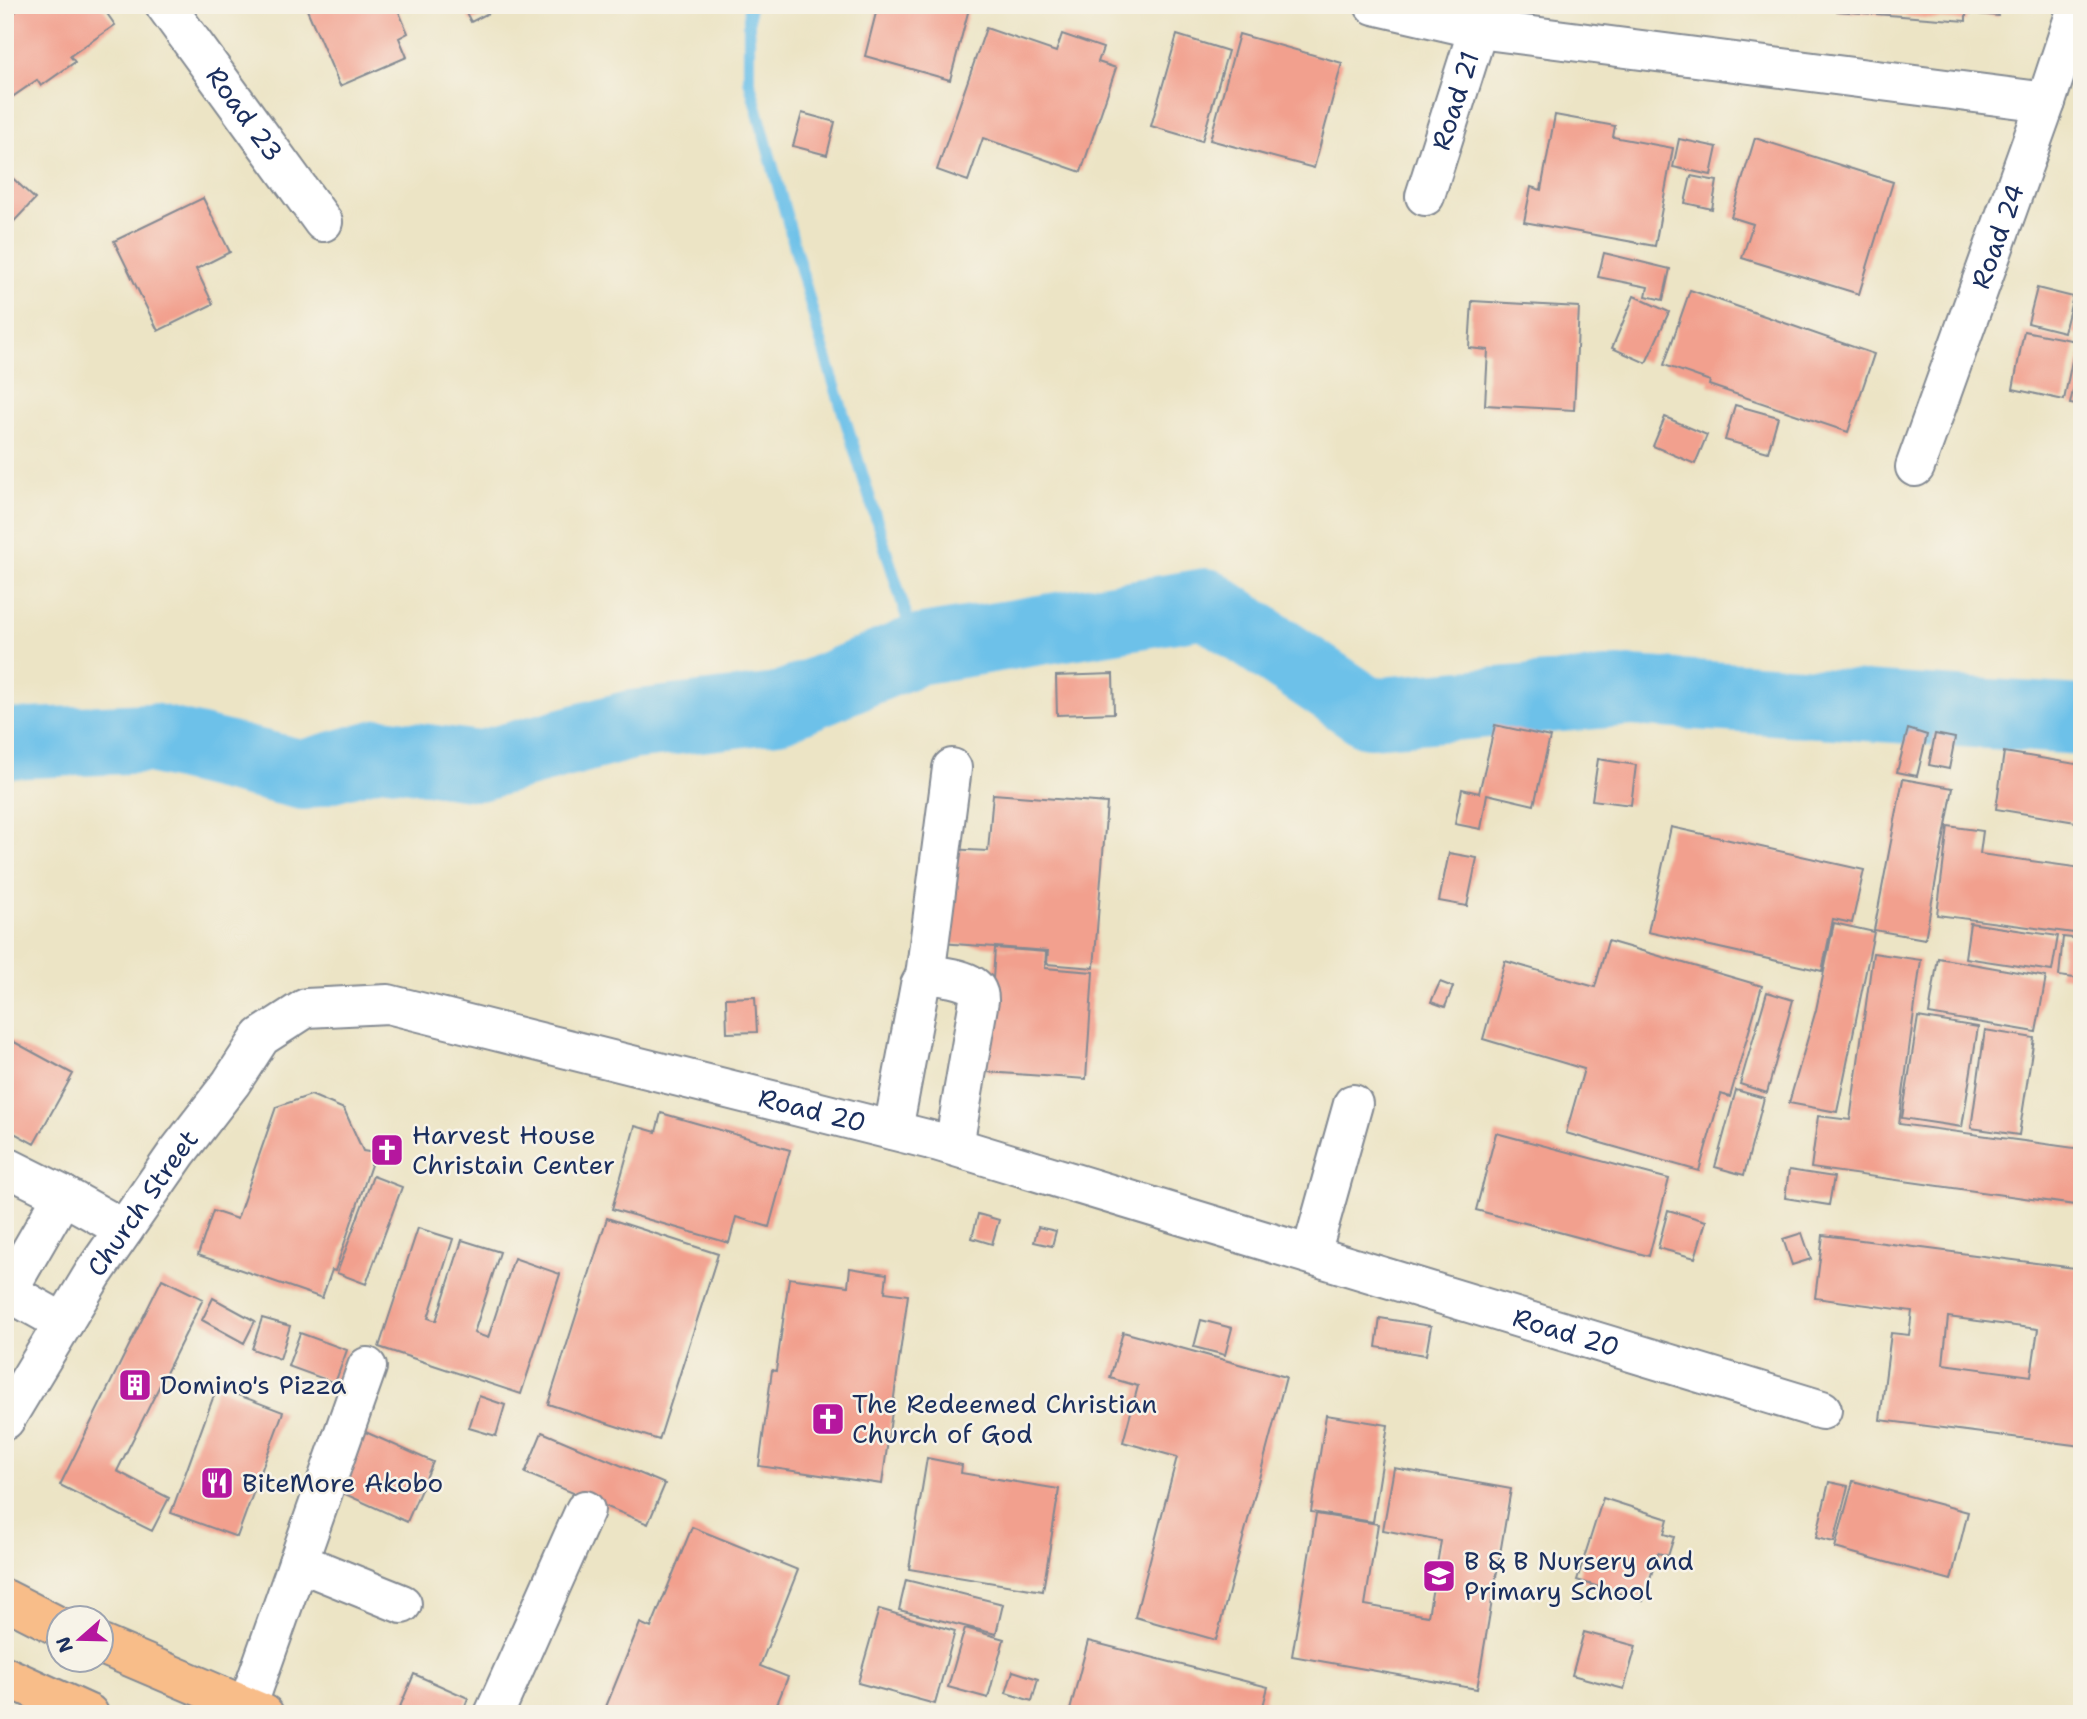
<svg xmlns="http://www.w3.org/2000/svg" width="2087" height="1719" font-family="'Shantell Sans',sans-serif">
<rect width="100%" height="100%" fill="#f7f3e8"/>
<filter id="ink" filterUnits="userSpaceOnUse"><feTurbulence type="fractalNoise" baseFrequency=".0143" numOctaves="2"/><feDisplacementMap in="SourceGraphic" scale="14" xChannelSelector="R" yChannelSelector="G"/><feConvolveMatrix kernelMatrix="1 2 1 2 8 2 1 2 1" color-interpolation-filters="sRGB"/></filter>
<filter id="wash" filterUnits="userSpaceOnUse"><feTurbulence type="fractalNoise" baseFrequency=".00686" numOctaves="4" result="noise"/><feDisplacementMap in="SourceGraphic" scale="28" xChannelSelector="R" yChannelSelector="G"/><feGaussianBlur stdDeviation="1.57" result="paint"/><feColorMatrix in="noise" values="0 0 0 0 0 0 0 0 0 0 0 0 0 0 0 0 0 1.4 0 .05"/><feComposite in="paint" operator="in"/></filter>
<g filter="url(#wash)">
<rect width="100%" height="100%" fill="#ece4c5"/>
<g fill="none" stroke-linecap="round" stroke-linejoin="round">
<!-- stream -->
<path stroke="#6dc1e9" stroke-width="12" d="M749,5v75l70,255 98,315"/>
<!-- river -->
<path stroke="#6dc1e9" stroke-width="70" d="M5,744l146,-6 152,37 79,-22 96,13 153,-41 147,-17 139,-58 289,-47 163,110 262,-22 451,29"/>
</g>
<g id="blocks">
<!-- building -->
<path fill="#f2a08e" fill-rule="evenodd" d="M25,5h76l14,20 -45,31 5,6 -34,24 -4,-6 -32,22v-83z
M305,5h91l12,28 -9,5 8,19 -67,29z
M462,5h42l-33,17z
M878,5h92l-20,75 -85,-24z
M1838,5h161l-1,11 -32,-3v8l-129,-10z
M986,28l70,24 6,-18 41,14 -5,14 18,6 -35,104 -98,-34 -15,43 -31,-11z
M1239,34l103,29 -28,105 -104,-28z
M1177,35l51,16 -26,90 -51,-15z
M802,113l33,9 -8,33 -34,-9z
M1555,115l60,11 -2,11 60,11 -18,98 -131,-24 7,-35 10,3z
M1755,138l138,44 -34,112 -117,-36 11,-34 -22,-7z
M1679,139l38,8 -6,28 -38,-8z
M5,171l30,28 -30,32z
M1691,176l26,5 -5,28 -27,-6z
M203,198l27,54 -34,17 17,35 -55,27 -44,-90z
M1604,253l66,16 -7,31 -17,-4 2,-9 -50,-10z
M2037,288l36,9 -9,35 -36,-9z
M1690,290l184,64 -26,78 -139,-47 1,-4 -46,-16z
M2081,295l1,1v40l-10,-3z
M1634,296l35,16 -23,51 -34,-15z
M1472,301l107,6 -5,103 -89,-5 3,-55 -19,-2z
M2024,331l52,10 -12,59 -51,-11z
M2081,355h1v51l-12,-2z
M1735,405l43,12 -10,35 -43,-12z
M1665,417l42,18 -12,29 -42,-18z
M1113,674l1,39 -57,2 -1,-39z
M1495,725l55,12 -16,68 -47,-11 -6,35 -26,-5 7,-35 17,4z
M1908,729l19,6 -10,41 -20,-4z
M1935,734l20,4 -6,31 -20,-4z
M2004,752l78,13v58l-86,-14z
M1598,759l38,6 -5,40 -39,-5z
M1903,779l50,9 -28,151 -51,-9z
M993,794l114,9 -13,165 -47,-4 1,-13 -107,-8 7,-94 40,2z
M1948,826l35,5 -3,23 102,14v66l-145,-19z
M1671,827l193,43 -12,53 -19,-4 -11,52 -174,-39z
M1449,853l28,5 -10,48 -28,-5z
M1834,923l40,9 -37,180 -48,-9 27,-93z
M1970,923l88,13 -6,35 -87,-13z
M2063,937l19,2v40l-23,-3z
M1608,941l154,45 -32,111 -9,-3 -22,77 -133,-38 18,-64 -101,-30 22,-78 90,26z
M995,948l51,4 -1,16 48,4 -7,107 -99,-7z
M1873,953l48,7 -22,164 183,25v57l-271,-38 7,-52 32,4z
M1938,958l108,19 -10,55 -107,-18z
M1440,982l13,5 -8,20 -14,-5z
M1767,992l26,8 -26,93 -27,-9z
M755,997l2,35 -30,1 -1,-35z
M1918,1017l60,10 -16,100 -60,-9z
M1985,1030l49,8 -15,97 -48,-7z
M5,1037l68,37 -39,70 -29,-16z
M1736,1090l28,8 -20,77 -29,-8z
M311,1095l33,14 19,42 12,2 -40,118 -3,-1 -10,28 -124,-43 15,-44 24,8 39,-112z
M661,1113l129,37 -21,77 -33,-10 -7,26 -117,-34 23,-83 21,6z
M1496,1133l173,46 -20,77 -173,-46z
M1789,1170l45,7 -5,28 -44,-7z
M373,1176l29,11 -36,97 -29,-11z
M1668,1210l38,11 -11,37 -37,-10z
M978,1214l21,6 -7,24 -20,-6z
M607,1218l111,36 -59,186 -111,-36z
M1038,1227l18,4 -4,15 -18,-4z
M418,1228l35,11 -25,79 8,3 26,-81 38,12 -26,81 14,5 26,-80 46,16 -39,120 -142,-47z
M1802,1233l9,26 -19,6 -9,-26z
M1823,1235l259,34v177l-202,-26 11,-87 18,2 3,-24 -97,-13zM1948,1317l90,12 -7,47 -88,-12z
M850,1268l37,6 -2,18 23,3 -26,189 -123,-18 13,-96 4,1 13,-93 59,8z
M162,1279l41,20 -86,172 52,27 -17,33 -92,-46z
M213,1298l42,23 -11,22 -42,-23z
M262,1318l28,8 -10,33 -28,-10z
M1380,1318l51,8 -5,29 -50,-8z
M1201,1320l31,8 -7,27 -31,-8z
M1123,1332l163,45 -70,263 -81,-23 42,-160 -54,-15 15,-56 -28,-8z
M300,1333l47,17 -12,33 -47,-17z
M217,1387l66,25 -46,125 -66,-24z
M479,1396l26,9 -9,31 -27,-8z
M1326,1415l62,10 -15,97 -62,-10z
M361,1430l72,32 -26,60 -71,-32z
M542,1432l123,52 -17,40 -123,-51z
M927,1458l35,7 -1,8 98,16 -16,102 -134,-22z
M1394,1468l117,21 -34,200 -185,-33 24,-142 62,10 -13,81 63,11 13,-75 -58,-11z
M1853,1481l115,31 -17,68 -116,-32z
M1829,1482l19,4 -14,56 -18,-4z
M1603,1498l65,21 -4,15 10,3 -6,19 -10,-3 -15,48 -66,-21z
M692,1527l106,43 -38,96 28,11 -15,37h-170l37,-91 11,5z
M906,1580l97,24 -7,30 -97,-24z
M879,1609l76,22 -20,73 -77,-21z
M965,1628l39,11 -16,59 -40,-11z
M1584,1632l52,14 -12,43 -52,-14z
M1088,1641l180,46 -7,27h-192z
M1013,1671l25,8 -6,22 -26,-8z
M414,1674l54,24 -6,16h-51l-12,-5z"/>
</g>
</g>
<g filter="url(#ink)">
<use href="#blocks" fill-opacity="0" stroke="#848a92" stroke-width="2"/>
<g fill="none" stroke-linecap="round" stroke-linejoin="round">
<defs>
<g id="minor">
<path id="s1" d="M165,5l158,217"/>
<path d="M1374,5l104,24 568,73"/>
<path id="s2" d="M1425,196l53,-167 10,-22"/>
<path id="s3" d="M1915,467l131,-365 32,-97"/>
<path d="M925,976l27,-208"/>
<path d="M893,1130l27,-145 5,-9c12,-2 44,3 51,13 2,3 3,8 3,11l-25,146"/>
<path d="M5,1166l58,29"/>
<path d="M1311,1254l42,-150"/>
<path d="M64,1323l-43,-24 -6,-9 -1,-10 49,-85 61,34"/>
<path id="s4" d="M5,1420l88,-146 84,-121 54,-70 30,-46 45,-29 82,-4 551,138 883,268"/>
<path d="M298,1562l104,42"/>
<path d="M247,1707l120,-340"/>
<path d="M494,1714l91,-204"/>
</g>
<path id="major" d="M5,1599l55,28
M102,1645l162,69
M5,1676l84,38"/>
</defs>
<!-- minor casing -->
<use href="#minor" stroke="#848a92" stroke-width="42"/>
<!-- major casing -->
<use href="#major" stroke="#848a92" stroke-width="42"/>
<!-- minor -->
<use href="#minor" stroke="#fff" stroke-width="38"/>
<!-- major -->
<use href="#major" stroke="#f8bd89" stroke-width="38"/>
</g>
</g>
<!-- icons -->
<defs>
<symbol id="church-square" viewBox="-11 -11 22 22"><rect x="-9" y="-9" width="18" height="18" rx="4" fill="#b5179e" stroke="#f7f3e8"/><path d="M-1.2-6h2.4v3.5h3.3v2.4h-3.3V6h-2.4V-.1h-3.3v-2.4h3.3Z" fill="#fff"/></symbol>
<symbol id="building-square" viewBox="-11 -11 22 22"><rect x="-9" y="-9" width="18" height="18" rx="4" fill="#b5179e" stroke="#f7f3e8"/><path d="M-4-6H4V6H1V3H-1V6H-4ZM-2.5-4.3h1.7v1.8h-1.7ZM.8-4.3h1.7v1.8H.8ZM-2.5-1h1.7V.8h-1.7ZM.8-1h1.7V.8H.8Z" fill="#fff"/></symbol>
<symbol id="restaurant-square" viewBox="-11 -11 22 22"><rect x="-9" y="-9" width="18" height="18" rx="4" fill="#b5179e" stroke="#f7f3e8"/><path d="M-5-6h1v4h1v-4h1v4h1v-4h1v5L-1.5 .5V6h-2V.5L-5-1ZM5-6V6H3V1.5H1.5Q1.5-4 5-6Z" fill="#fff"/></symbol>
<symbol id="school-square" viewBox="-11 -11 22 22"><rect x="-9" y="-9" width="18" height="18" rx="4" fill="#b5179e" stroke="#f7f3e8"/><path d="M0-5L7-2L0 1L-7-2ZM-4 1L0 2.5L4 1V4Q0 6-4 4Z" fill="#fff"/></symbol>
</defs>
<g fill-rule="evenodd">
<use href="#church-square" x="368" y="1131" width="38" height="38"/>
<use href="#building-square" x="116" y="1366" width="38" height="38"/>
<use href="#church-square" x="809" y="1400" width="38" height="38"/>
<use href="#restaurant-square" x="198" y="1464" width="38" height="38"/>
<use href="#school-square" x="1420" y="1557" width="38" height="38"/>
</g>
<g text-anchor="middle" stroke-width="5" stroke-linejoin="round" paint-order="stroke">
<!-- street labels -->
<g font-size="26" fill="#1b2f5e" stroke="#f7f3e8">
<text dy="9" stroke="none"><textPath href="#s2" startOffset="100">Road 21</textPath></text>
<text dy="9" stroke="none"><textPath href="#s1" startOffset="135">Road 23</textPath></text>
<text dy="9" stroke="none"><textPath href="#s3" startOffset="245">Road 24</textPath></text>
<text dy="9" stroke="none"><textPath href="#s4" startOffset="1034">Road 20</textPath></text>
<text dy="9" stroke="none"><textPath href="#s4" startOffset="257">Church Street</textPath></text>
<text dy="9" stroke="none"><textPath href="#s4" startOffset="1820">Road 20</textPath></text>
</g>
<!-- poi labels -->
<g font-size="26" fill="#1b2f5e" stroke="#f7f3e8" text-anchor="start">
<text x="412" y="1144">Harvest House<tspan x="412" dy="30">Christain Center</tspan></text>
<text x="160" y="1394">Domino's Pizza</text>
<text x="852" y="1413">The Redeemed Christian<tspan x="852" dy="30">Church of God</tspan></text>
<text x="242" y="1492">BiteMore Akobo</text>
<text x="1464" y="1570">B &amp; B Nursery and<tspan x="1464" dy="30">Primary School</tspan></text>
</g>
</g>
<!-- margin -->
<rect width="2087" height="1719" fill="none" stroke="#f7f3e8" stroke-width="28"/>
<!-- north arrow -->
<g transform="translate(80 1639) rotate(250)"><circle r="33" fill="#f7f3e8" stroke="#9fa5b1" stroke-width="2"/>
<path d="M0-5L12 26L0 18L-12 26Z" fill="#b5179e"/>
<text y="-10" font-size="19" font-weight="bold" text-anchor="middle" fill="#1b2f5e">N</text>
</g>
</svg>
